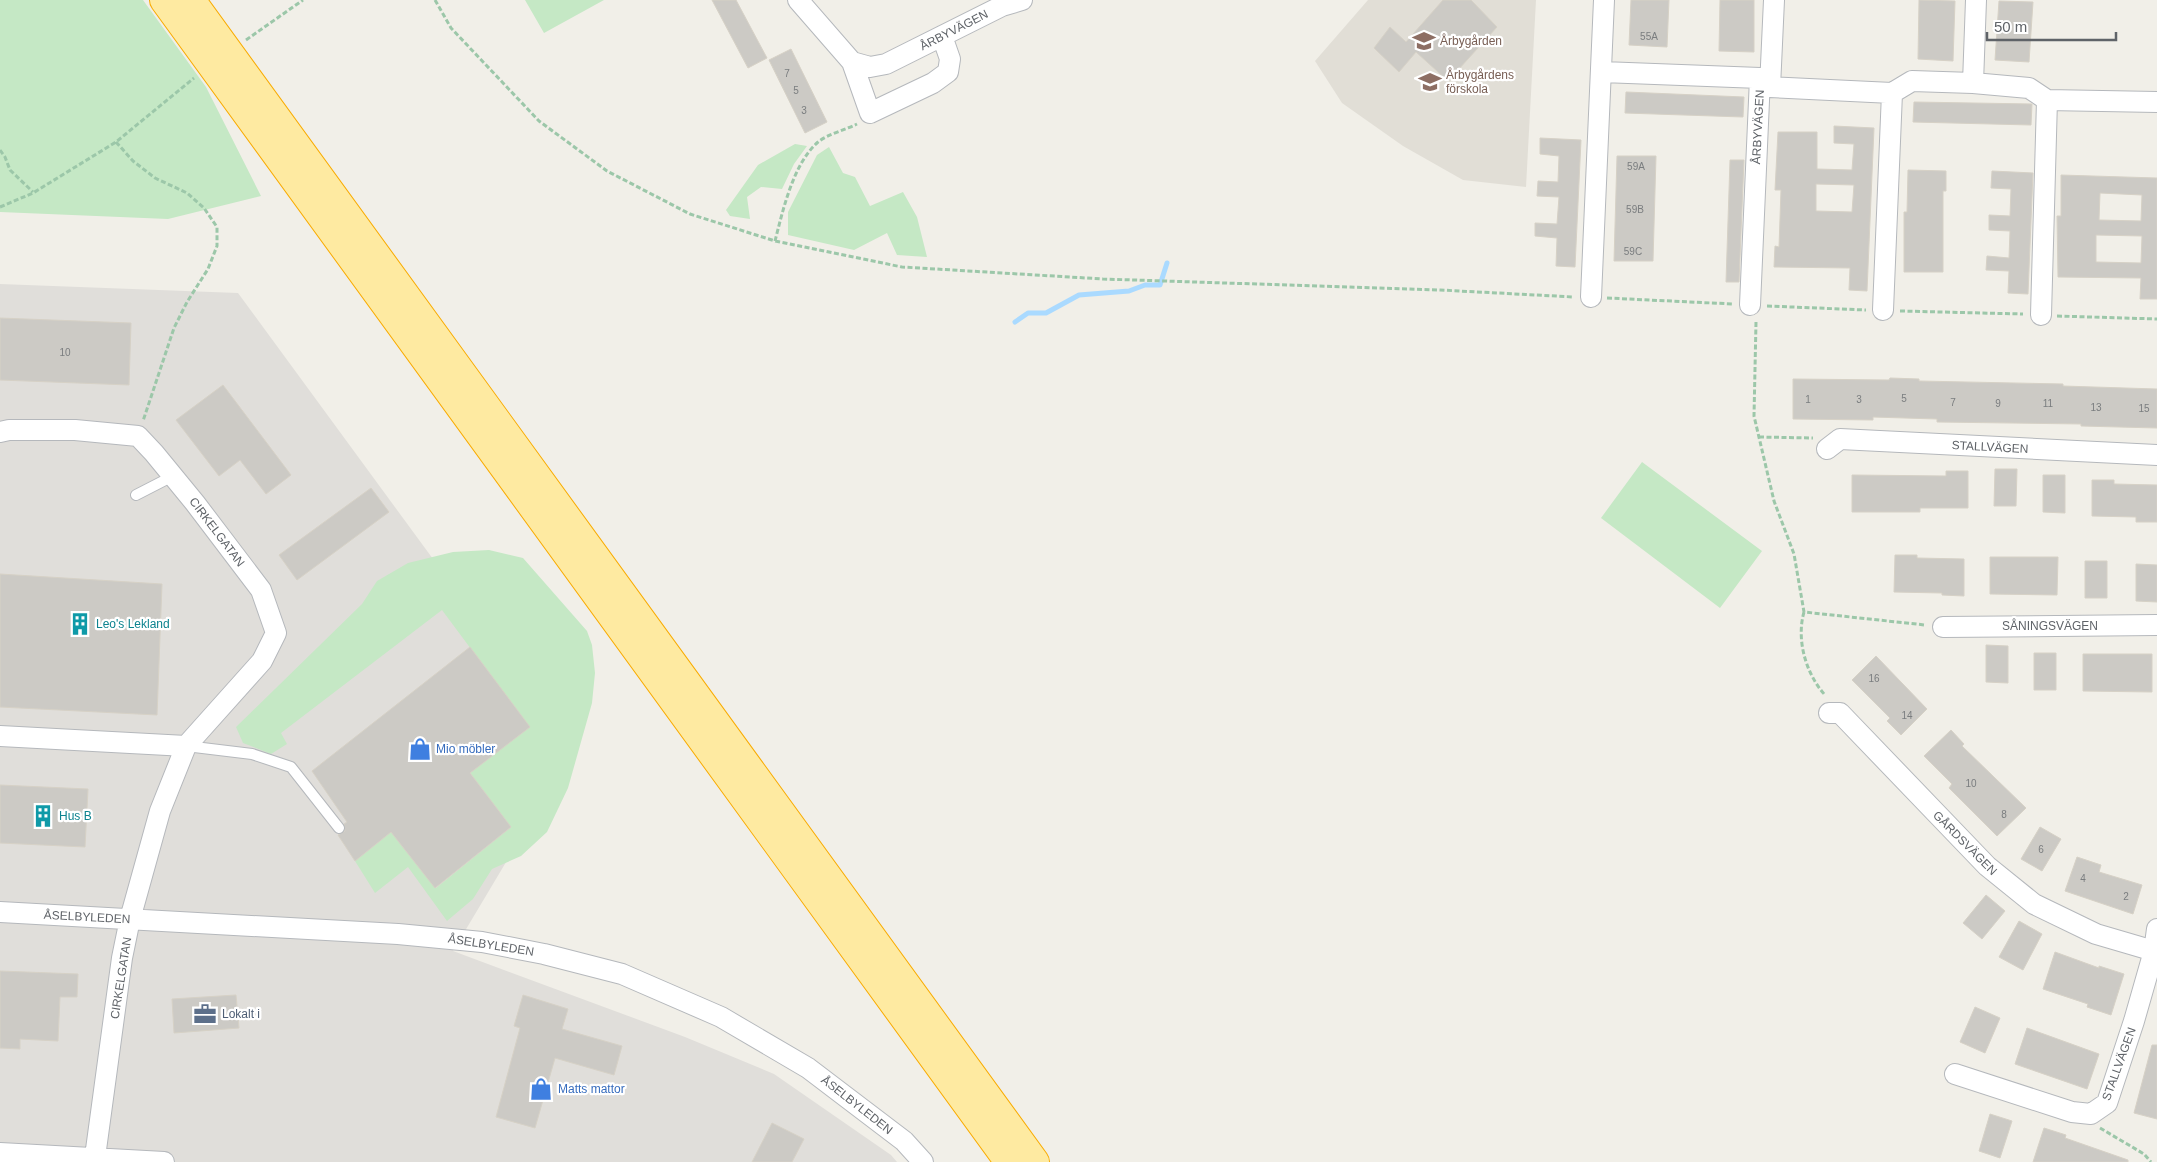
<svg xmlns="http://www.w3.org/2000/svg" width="2157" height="1162" font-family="Arial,sans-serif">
<rect width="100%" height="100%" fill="#f1efe8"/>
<!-- industrial -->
<path fill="#e0deda" d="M0,284l238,9 335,457 -120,201 232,86 89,37 117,81 6,7h-733l-164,-9z"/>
<!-- education -->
<path fill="#e1ded6" d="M1368,0h168l-10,187 -63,-7 -60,-34 -61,-43 -27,-42z"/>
<!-- green -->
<path fill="#c5e8c5" d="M0,0h143l63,87 55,109 -93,23 -168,-7z
M525,0h79l-60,33z
M795,144l12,2 -13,18 -12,25 -21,-2 -14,10 3,22 -20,-3 -4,-6 32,-45z
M829,147l14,26 12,4 15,29 33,-14 14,25 10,40 -30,-2 -10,-22 -33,17 -66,-15v-23l29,-57z
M1642,462l120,89 -42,57 -119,-90z
M489,550l34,8 64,73 5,14 3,28 -3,30 -24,85 -21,44 -26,24 -29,13 -19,30 -26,22 -39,-54 -33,26 -20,-32 36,-29 45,56 74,-60 -40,-55 59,-46 -87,-117 -161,123 6,11 -16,10 -28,-11 -7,-16 126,-123 15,-23 31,-18 45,-11z"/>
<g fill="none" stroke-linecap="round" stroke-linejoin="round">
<!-- stream -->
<path stroke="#aadaff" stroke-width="5" d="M1015,322l13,-9h18l33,-18 50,-4 16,-6h15l7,-22"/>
</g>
<!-- building -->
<path fill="#cccac5" stroke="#d6d1c6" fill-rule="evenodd" d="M712,0h24l31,58 -19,10z
M1443,0h28l26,27 -49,54 -32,-29 -17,20 -25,-24 16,-21 16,15z
M1631,0h38l-2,47 -38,-2z
M1720,0h34v52l-35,-1z
M1919,0l36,1 -2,60 -35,-2z
M1999,1l34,1 -4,60 -34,-2z
M791,49l36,73 -22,11 -36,-73z
M1626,92l118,5 -1,20 -118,-4z
M1914,102l118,2 -1,21 -118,-3z
M1834,126l40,2 -7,163 -18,-1 1,-22 -76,-1 1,-21 4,1 2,-57h-6l3,-58h39v37l35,1 2,-26 -20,-1zM1816,184l38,1 -2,27 -36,-1z
M1540,138l41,2 -6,127 -19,-1 1,-28 -22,-2v-13l22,1 2,-27 -22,-1 1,-15 20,1 1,-26 -19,-2z
M1617,156h39l-3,105h-39z
M1730,160h14l-5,122h-13z
M1908,170l38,1v20h-3v81h-39v-60h3z
M1992,171l41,2 -5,121 -20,-1 1,-22 -23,-1 1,-14 22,2 1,-27 -21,-1v-15l21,1 1,-27 -20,-1z
M2061,175l96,3v121h-17l1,-21 -83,-1 -1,-61h4zM2100,193l42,2 -1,26 -42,-1zM2096,235l46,1 -1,27 -45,-1z
M0,318l131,5 -2,62 -129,-5z
M1890,378l29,1v2l144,3v2l94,3v39l-76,-2v-2l-144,-2v-3l-64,-2v3l-80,-1v-40l96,1z
M223,385l68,90 -25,19 -26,-34 -21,16 -43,-56z
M1995,469h22l-1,37h-22z
M1946,471h22v37h-48v4h-68v-37l94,1z
M2043,475h22v38l-22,-1z
M2092,480h22v4l43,1v37h-21v-5l-44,-1z
M371,488l18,24 -92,68 -18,-25z
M1895,555h22v3l47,1v37l-22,-1v-2l-48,-1z
M1990,557h68l-1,38 -67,-1z
M2085,561h22v37h-22z
M2136,564l21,1v37l-21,-1z
M0,574l162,10 -5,131 -157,-8z
M1986,645l22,1v37l-22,-1z
M470,647l60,80 -60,46 41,54 -76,61 -44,-56 -36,29 -17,-26 7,-4 -1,-7 3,-2 -35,-51z
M2034,653h22v37h-22z
M2083,654h69v38l-69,-1z
M1876,656l51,53 -26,26 -14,-14 3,-3 -38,-38z
M1951,730l13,14 -2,2 64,62 -29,28 -48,-48 3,-4 -28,-28z
M0,785l88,4 -3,58 -85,-4z
M2040,827l21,12 -19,32 -21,-12z
M2077,857l24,8 -2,7 43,13 -9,29 -68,-23z
M1986,895l19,16 -23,28 -19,-16z
M2019,921l23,13 -19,36 -24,-13z
M2055,952l44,16v-2l25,8 -13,41 -24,-8 1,-3 -45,-15z
M0,971l78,3 -1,23h-17l-2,44 -38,-2v10l-20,-1z
M236,995l3,33 -65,5 -2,-34z
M523,995l45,14 -6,20 60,17 -8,29 -59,-17 -20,70 -39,-11 24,-89 -6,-2z
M1975,1007l25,11 -15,35 -25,-11z
M2027,1028l72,26 -12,35 -72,-25z
M2152,1045h5v74l-23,-6z
M1990,1114l22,7 -12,37 -21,-7z
M772,1123l32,16 -12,23h-40z
M2044,1128l22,7 -1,3 63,22v2h-95z"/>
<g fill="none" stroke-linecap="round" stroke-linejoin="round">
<defs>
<path id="service" d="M136,495l37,-19
M186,746l66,8 39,13 48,61"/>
<path id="minor" d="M798,0l54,62 18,5 16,-3 116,-58 20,-6
M1774,0l-4,87 122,6
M852,62l18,51 63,-30 15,-11 2,-13 -8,-23
M1602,72l158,6 -10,227
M1973,83l3,-83
M2047,100l110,2
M1591,297l13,-297
M1883,310l9,-217 20,-12 61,2 56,5 18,12 -6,215
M0,432l9,-2h66l63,6 16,17 41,50 66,87 15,43 -14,28 -76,85 -26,65 -30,108 -8,39 -27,199
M1827,449l13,-10 317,16
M1943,627l214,-2
M1829,713h11l147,153 47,38 62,30 58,17
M0,736l186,10
M0,912l398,22 84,8 62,12 78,20 99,43 87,51 96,73 19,21
M1955,1074l117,38 19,2 16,-11 27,-82 20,-70 3,-22
M0,1153l164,9"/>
<path id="trunk" d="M164,0l845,1162
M191,0l844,1162"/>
</defs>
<!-- service casing -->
<use href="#service" stroke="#b5b8bc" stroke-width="12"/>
<!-- minor casing -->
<use href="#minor" stroke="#b5b8bc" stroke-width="22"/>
<!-- trunk casing -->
<use href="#trunk" stroke="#f9ab00" stroke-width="30"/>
<!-- path -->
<path stroke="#9cc7a9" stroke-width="3" stroke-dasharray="5 2.5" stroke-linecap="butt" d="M435,0l16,28 88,93 68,50 83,43 85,27 127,26 201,12 337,11 134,7
M246,40l57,-40
M116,142l17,19 22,17 32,15 17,15 13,19v19l-9,23 -21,33 -13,26 -31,93
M0,150l5,7 5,13 23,22
M0,207l33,-14 83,-51 78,-64
M775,241c8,-31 18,-77 43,-99 10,-8 27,-12 39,-18
M1607,298l126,6
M1767,306l99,4
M1900,311l123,3
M2057,316l100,3
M1756,322l-2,94 20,85 20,53 10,58 121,13
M1759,437l54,1
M1804,612c-8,28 2,62 21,83
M2100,1128l44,26 7,8"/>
<!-- service -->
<use href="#service" stroke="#fff" stroke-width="10"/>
<!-- minor -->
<use href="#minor" stroke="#fff" stroke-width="20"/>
<!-- trunk -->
<use href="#trunk" stroke="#feeaa1" stroke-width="28"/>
</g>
<!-- icons -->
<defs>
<symbol id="school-bare" viewBox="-9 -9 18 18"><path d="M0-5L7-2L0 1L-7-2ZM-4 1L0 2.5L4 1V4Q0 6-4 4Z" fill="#8d6e63" stroke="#fff" stroke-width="2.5" paint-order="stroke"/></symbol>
<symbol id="building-bare" viewBox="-9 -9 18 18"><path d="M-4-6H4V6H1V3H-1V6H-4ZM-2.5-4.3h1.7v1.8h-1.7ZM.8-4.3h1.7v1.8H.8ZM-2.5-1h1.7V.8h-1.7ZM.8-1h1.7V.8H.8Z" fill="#0f9aa8" stroke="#fff" stroke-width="2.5" paint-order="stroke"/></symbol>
<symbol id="shop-bare" viewBox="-9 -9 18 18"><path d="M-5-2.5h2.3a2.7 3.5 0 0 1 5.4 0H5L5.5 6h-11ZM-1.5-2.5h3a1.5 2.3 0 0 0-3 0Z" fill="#3f7fe0" stroke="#fff" stroke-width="2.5" paint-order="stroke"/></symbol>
<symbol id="office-bare" viewBox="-9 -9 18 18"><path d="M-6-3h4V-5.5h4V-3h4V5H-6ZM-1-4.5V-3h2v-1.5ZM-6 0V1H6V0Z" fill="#5c6f8a" stroke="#fff" stroke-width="2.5" paint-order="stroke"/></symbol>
</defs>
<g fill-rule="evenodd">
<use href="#school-bare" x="1408" y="25" width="32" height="32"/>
<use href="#school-bare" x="1414" y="66" width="32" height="32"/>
<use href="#building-bare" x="64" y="608" width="32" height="32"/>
<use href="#shop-bare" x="404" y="733" width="32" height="32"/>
<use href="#building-bare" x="27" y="800" width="32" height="32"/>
<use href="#office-bare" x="189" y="998" width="32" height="32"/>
<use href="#shop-bare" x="525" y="1073" width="32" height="32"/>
</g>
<g text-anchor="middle" stroke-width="4.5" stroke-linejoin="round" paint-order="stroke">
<!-- number labels -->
<g font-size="10" fill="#7a7d7f">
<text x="1649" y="40">55A</text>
<text x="787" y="77">7</text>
<text x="796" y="94">5</text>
<text x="804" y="114">3</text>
<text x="1636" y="170">59A</text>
<text x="1635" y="213">59B</text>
<text x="1633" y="255">59C</text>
<text x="65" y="356">10</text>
<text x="1904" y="402">5</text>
<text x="1808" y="403">1</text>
<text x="1859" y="403">3</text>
<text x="1953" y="406">7</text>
<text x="1998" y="407">9</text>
<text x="2048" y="407">11</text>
<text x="2096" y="411">13</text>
<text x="2144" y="412">15</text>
<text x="1874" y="682">16</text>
<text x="1907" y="719">14</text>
<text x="1971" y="787">10</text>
<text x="2004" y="818">8</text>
<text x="2041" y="853">6</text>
<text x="2083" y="882">4</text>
<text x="2126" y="900">2</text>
</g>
<!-- street labels -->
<g font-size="12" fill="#5f6368" stroke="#fff">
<text transform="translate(954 30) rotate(-27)" y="4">ÅRBYVÄGEN</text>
<text transform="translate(1758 127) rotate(-87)" y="4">ÅRBYVÄGEN</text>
<text transform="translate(1990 447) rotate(3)" y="4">STALLVÄGEN</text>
<text transform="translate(217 532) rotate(53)" y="4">CIRKELGATAN</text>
<text x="2050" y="630">SÅNINGSVÄGEN</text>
<text transform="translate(1965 843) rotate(45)" y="4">GÅRDSVÄGEN</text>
<text transform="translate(87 917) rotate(3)" y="4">ÅSELBYLEDEN</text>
<text transform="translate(491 945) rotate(9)" y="4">ÅSELBYLEDEN</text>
<text transform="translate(121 978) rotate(-81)" y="4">CIRKELGATAN</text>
<text transform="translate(2119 1064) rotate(-70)" y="4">STALLVÄGEN</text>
<text transform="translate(857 1105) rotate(38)" y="4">ÅSELBYLEDEN</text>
</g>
<!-- education labels -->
<g font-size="12" fill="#785e54" stroke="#fff" text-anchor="start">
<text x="1440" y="45">Årbygården</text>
<text x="1446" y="79">Årbygårdens<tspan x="1446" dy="14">förskola</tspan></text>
</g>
<!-- culture labels -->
<g font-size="12" fill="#0d838f" stroke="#fff" text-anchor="start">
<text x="96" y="628">Leo's Lekland</text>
<text x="59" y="820">Hus B</text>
</g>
<!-- shop labels -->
<g font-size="12" fill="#366cbe" stroke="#fff" text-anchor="start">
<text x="436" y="753">Mio möbler</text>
<text x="558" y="1093">Matts mattor</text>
</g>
<!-- service labels -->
<g font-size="12" fill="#4e5e75" stroke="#fff" text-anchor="start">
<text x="222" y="1018">Lokalt i</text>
</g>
</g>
<!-- scale -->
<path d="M1987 32v8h129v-8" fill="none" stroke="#5f6368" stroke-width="2.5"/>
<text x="1994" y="32" font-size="15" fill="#5f6368" stroke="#ffffff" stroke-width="4" paint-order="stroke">50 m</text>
</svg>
